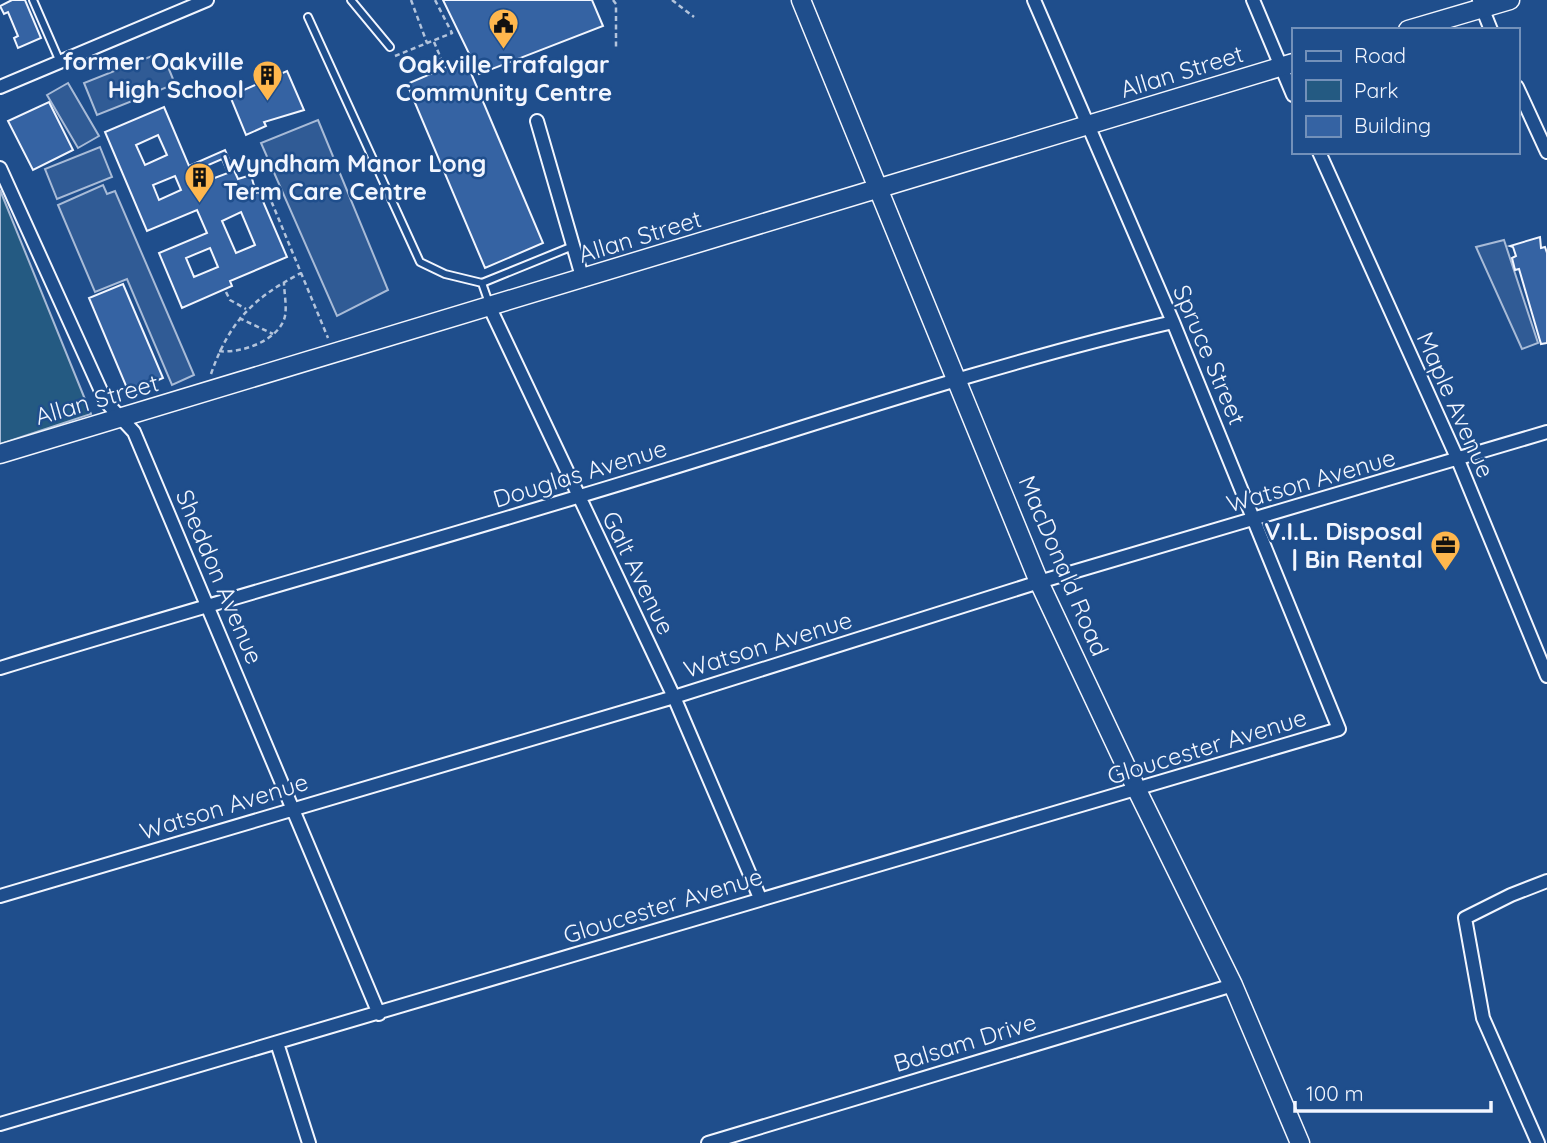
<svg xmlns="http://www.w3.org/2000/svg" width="1547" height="1143" font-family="Quicksand,sans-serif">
<rect width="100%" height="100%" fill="#1f4e8c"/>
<!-- green -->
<path fill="#245a82" stroke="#a8bbd7" stroke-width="2" d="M0,190l91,224 -91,30z"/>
<!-- parking -->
<path fill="#305b95" stroke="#a8bbd7" stroke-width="2" d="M162,52l13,32 -78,31 -13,-32z
M68,83l31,53 -21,12 -31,-53z
M318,120l70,170 -51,26 -76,-173z
M100,147l12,30 -55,22 -12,-30z
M103,185l4,9 8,-3 79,184 -22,10 -45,-106 -32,13 -37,-87z
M1504,240l34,103 -16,6 -46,-102z"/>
<!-- building -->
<path fill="#3563a3" stroke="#f2f6ff" stroke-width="2" fill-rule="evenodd" d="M12,0h13l16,38 -23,10 -4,-10 4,-2 -10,-24 -4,2 -4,-8z
M443,0h149l11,26 -124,48z
M465,59l78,184 -58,25 -78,-184z
M287,71l17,39 -40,12 2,4 -20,9 -16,-39z
M49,102l24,48 -40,20 -25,-49z
M164,107l25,59 36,-16 13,29 13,-4 5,18 3,-1 28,65 -57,24 2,5 -50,22 -23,-55 48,-20 -10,-23 -50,21 -42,-99zM158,135l9,20 -22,10 -9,-20zM222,159l6,14 -16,6 -6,-13zM175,176l6,14 -22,10 -6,-15zM241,212l14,33 -19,8 -14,-32zM210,248l8,19 -24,10 -8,-19z
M1540,237l1,11 4,-1 2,6v90l-6,1 -22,-75 -4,1 -3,-12 4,-2 -3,-9 -3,-1z
M123,284l40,94 -34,15 -40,-95z"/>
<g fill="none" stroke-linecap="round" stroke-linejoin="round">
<defs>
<path id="lane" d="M33,0l27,62
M351,0l39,47
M308,17l112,245 25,12 37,9 8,23
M482,283l91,-37"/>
<path id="street" d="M1253,0l40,95
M1479,0l12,30
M0,87l207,-87
M1517,87l30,65
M537,121l46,159
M1319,152l139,308 89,216
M0,168l106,234 28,30 245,582
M490,308l184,389 86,201
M0,668c192,-59 385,-113 577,-171 199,-59 394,-128 596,-175
M0,896l674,-199 365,-115 508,-150
M277,1043l32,100
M0,1124l1339,-395 -166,-407 -139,-322
M708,1143l525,-158
M1538,1143l-55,-125 -18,-100 46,-23 36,-14"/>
<path id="secondary" d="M801,0l238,582 98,208 96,195 67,158
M1408,30l102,-30
M0,454l1293,-391"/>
</defs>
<!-- lane casing -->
<use href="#lane" stroke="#f2f6ff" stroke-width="10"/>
<!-- street casing -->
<use href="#street" stroke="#f2f6ff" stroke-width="16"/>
<!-- secondary casing -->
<use href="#secondary" stroke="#f2f6ff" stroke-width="21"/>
<!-- path -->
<path stroke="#b3c4dc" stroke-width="2.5" stroke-dasharray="5 3.5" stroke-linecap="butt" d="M411,0l16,43
M613,0l3,4v45
M672,0l22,17
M434,42l8,19
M395,56l57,-23 -17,-33
M265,186l63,152
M226,292l4,8 16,9
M239,318l34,16
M219,351c22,3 61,-11 66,-35 2,-10 -1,-24 -1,-34
M211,374c18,-52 42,-76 90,-101"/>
<!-- lane -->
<use href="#lane" stroke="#1f4e8c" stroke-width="6"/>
<!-- street -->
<use href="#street" stroke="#1f4e8c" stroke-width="12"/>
<!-- secondary -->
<use href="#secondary" stroke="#1f4e8c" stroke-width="18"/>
</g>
<!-- icons -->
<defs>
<symbol id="civic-pin" viewBox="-11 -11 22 30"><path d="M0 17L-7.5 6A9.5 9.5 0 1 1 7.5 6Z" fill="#ffb74d" stroke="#1f4e8c"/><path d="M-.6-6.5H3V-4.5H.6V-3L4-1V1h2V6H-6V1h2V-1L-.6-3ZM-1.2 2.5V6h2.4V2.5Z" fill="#111"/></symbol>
<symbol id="building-pin" viewBox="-11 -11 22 30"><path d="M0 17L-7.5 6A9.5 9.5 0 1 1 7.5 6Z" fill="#ffb74d" stroke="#1f4e8c"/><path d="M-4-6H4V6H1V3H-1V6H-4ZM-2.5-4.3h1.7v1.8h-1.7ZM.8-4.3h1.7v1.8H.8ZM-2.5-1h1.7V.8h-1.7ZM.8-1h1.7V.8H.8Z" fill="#111"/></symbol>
<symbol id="office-pin" viewBox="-11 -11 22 30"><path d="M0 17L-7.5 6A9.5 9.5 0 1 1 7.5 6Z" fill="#ffb74d" stroke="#1f4e8c"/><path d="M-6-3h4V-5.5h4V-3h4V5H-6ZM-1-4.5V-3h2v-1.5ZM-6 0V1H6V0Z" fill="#111"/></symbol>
</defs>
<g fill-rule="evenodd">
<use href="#civic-pin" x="486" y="6" width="35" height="47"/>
<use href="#building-pin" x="250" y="58" width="35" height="47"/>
<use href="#building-pin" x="182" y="160" width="35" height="47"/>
<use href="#office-pin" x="1428" y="528" width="35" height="47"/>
</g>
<g text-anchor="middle" stroke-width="5" stroke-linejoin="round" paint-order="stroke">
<!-- poi labels -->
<g font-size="24" font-weight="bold" fill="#f2f6ff" stroke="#1f4e8c" text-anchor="end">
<text x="244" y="70">former Oakville<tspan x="244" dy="28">High School</tspan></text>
<text x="504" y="73" text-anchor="middle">Oakville Trafalgar<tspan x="504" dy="28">Community Centre</tspan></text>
<text x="223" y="172" text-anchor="start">Wyndham Manor Long<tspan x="223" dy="28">Term Care Centre</tspan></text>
<text x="1423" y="540">V.I.L. Disposal<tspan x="1423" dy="28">| Bin Rental</tspan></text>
</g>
<!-- street labels -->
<g font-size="24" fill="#f2f6ff" stroke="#1f4e8c">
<text transform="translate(1182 72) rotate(-17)" y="8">Allan Street</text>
<text transform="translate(640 237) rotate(-17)" y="8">Allan Street</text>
<text transform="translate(1209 355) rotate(67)" y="8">Spruce Street</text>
<text transform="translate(97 400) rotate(-16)" y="8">Allan Street</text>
<text transform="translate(1455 405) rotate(66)" y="8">Maple Avenue</text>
<text transform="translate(580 474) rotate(-17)" y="8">Douglas Avenue</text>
<text transform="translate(1311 481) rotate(-16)" y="8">Watson Avenue</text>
<text transform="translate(1063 566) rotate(67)" y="8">MacDonald Road</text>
<text transform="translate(638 573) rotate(64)" y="8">Galt Avenue</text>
<text transform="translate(219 577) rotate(67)" y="8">Sheddon Avenue</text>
<text transform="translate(768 645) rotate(-17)" y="8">Watson Avenue</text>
<text transform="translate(1207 747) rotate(-17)" y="8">Gloucester Avenue</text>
<text transform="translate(224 807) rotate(-17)" y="8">Watson Avenue</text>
<text transform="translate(663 906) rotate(-17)" y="8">Gloucester Avenue</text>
<text transform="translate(965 1043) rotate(-17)" y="8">Balsam Drive</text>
</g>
</g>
<!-- legend -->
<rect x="1292" y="28" width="228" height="126" fill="#1f4e8c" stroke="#7391ba" stroke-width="2"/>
<rect x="1306" y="51" width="35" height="10" fill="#1f4e8c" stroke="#7391ba" stroke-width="2"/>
<text x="1354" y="63" font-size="21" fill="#f2f6ff">Road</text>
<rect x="1306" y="80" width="35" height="21" fill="#245a82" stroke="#7391ba" stroke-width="2"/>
<text x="1354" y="98" font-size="21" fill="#f2f6ff">Park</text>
<rect x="1306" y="116" width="35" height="21" fill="#3563a3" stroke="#7391ba" stroke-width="2"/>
<text x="1354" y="133" font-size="21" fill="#f2f6ff">Building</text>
<!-- scale -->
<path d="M1295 1101v10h196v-10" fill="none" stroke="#f2f6ff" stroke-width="3.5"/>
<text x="1306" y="1101" font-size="21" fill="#f2f6ff" stroke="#1f4e8c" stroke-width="5" paint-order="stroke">100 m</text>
</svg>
